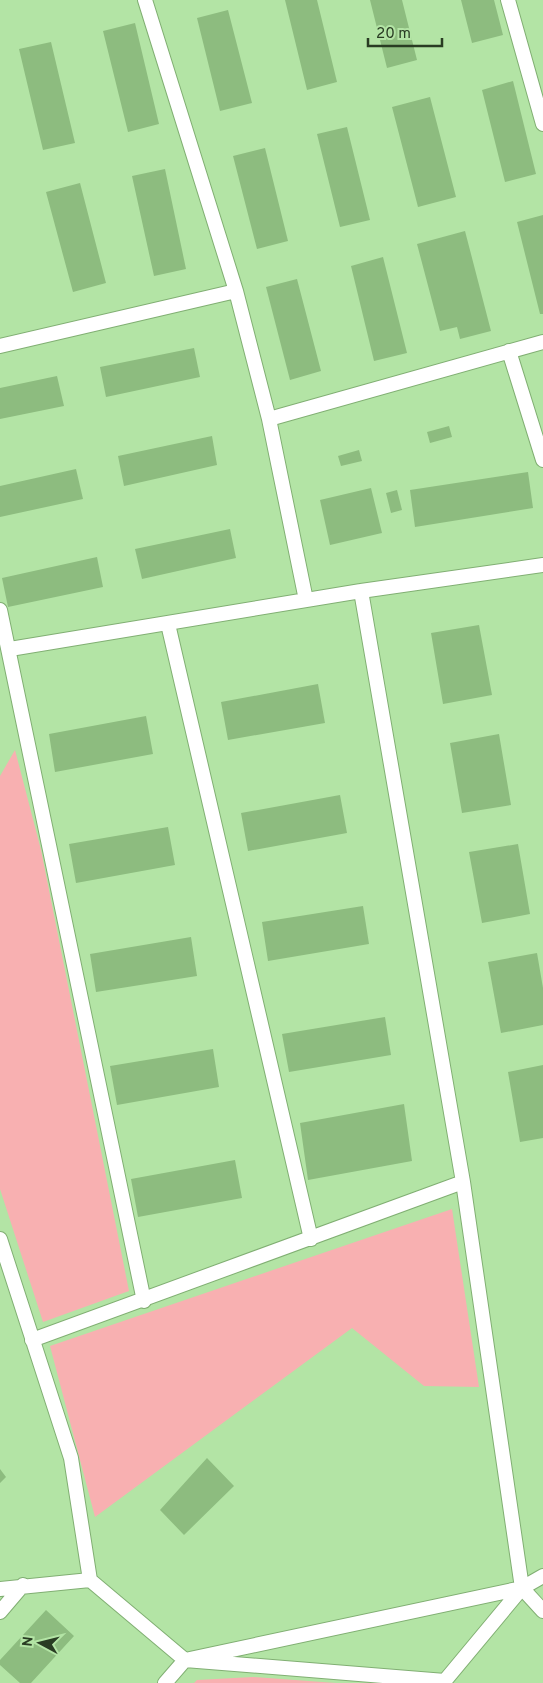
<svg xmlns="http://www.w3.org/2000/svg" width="543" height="1683" font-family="Overpass,sans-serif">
<rect width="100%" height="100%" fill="#b3e4a5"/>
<!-- green -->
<path fill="#f8b0b1" d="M15,750l26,100 88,441 -86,31 -43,-133v-413z
M452,1209l27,178 -55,-1 -72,-58 -257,189 -45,-171z
M253,1677l83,6h1h-143l3,-3z"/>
<!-- building -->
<path fill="#8dbc7f" d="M285,0h32l20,82 -30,8z
M370,0h32l15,60 -30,8z
M461,0h33l9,35 -31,8z
M228,10l24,93 -32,8 -23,-93z
M135,23l24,101 -31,8 -25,-101z
M51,42l24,101 -32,7 -24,-101z
M513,81l23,93 -31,8 -23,-92z
M430,97l26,100 -38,10 -26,-100z
M347,127l23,93 -30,7 -23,-93z
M265,148l23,93 -31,8 -24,-93z
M165,169l21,100 -32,7 -22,-100z
M80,183l26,100 -33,9 -27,-100z
M543,215v99h-3l-23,-92z
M465,231l26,100 -31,8 -3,-12 -17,4 -23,-87z
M383,257l24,96 -33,8 -23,-95z
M297,279l24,92 -31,9 -24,-93z
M194,348l6,29 -94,20 -6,-30z
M57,376l7,30 -64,13v-31z
M449,426l3,11 -22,6 -3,-11z
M212,436l5,29 -93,21 -6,-30z
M359,450l3,11 -21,5 -3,-10z
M76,469l7,30 -83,18v-31z
M528,472l5,36 -118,19 -5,-37z
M371,488l11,45 -52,12 -10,-45z
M397,490l5,20 -11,3 -5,-20z
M230,529l6,29 -94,21 -7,-30z
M97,557l6,30 -95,20 -6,-29z
M479,625l13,70 -49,9 -12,-71z
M318,684l7,39 -97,17 -7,-38z
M146,716l7,38 -98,18 -6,-38z
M499,734l12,71 -49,8 -12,-70z
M340,795l7,38 -99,18 -7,-38z
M168,827l7,38 -99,18 -7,-39z
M518,844l12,70 -48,9 -13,-71z
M363,906l6,38 -101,17 -6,-39z
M191,937l6,39 -101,16 -6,-38z
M537,953l6,35v37l-42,8 -13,-71z
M385,1017l6,38 -102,17 -7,-38z
M213,1049l6,38 -102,18 -7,-39z
M543,1065v73l-23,4 -12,-70z
M404,1104l8,57 -104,19 -8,-57z
M235,1160l7,38 -104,19 -7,-38z
M207,1458l27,28 -50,49 -24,-25z
M0,1469l6,8 -6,6z
M46,1610l28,26 -43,47h-11l-20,-18v-5z"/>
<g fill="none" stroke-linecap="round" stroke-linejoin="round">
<defs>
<path id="lane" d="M145,0l91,291 33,128 37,181
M508,0l35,124
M0,346l236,-55
M509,351l34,109
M269,419l274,-77
M0,610l144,691
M168,624l143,615
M10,649l351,-58
M0,1239l71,219 19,122 95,80 260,21
M32,1340l431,-158
M522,1588l-59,-406 -102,-591 182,-26
M0,1589l90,-9
M0,1612l23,-27
M165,1683l20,-23 337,-72 21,-12
M443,1683l79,-95 21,23"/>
</defs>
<!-- lane casing -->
<use href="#lane" stroke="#81af73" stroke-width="16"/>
<!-- lane -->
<use href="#lane" stroke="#fff" stroke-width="14"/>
</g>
<!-- north arrow -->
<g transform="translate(40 1643) rotate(277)" stroke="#b3e4a5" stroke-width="4" paint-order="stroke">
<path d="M0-4L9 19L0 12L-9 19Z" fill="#293c23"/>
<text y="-8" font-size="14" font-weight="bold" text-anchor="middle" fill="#293c23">N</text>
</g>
<!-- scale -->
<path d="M368 38v8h74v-8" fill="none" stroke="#293c23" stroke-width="2.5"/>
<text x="376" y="38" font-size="15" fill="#293c23" stroke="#b3e4a5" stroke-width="4" paint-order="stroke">20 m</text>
</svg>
